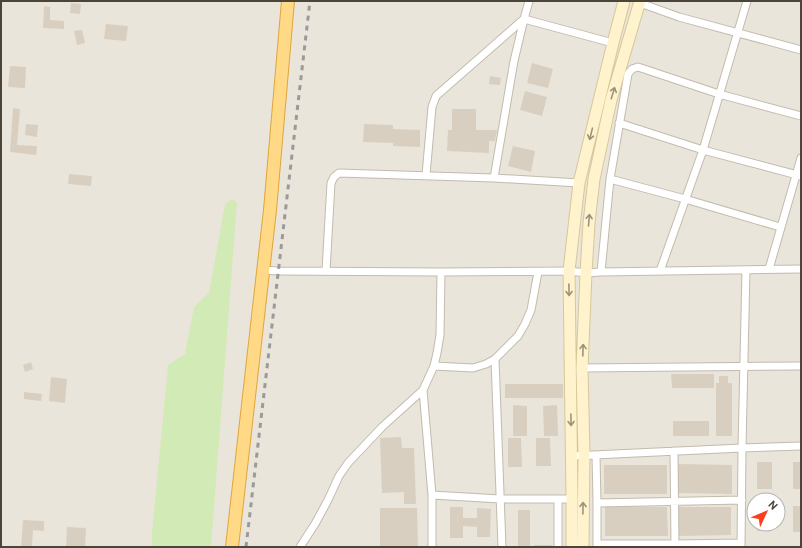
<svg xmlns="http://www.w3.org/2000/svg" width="802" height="548" font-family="Overpass,sans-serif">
<rect width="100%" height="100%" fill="#f6f3ec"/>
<!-- residential -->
<path fill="#eae5da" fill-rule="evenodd" d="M1,1h800v546h-800zM754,500h24v24h-24z"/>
<!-- green -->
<path fill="#d2eab5" d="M232,199l5,3 -26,345h-59v-14l16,-168 17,-11 9,-47 15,-14 16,-89z"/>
<!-- building -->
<path fill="#d8cfc1" d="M71,3l10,1 -1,10 -10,-1z
M44,6l6,1v13l14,1v8l-21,-1z
M106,24l22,2 -2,15 -22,-2z
M82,30l3,13 -8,2 -3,-14z
M532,63l21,6 -5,19 -21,-5z
M10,66l16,1 -1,21 -17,-1z
M490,76l11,2 -1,7 -11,-1z
M525,91l22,6 -5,19 -22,-6z
M13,108l7,1 -3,36 20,1 -1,9 -26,-3z
M452,109h24v21h21l-2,11h-6v12l-42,-2 1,-21h4z
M26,124l12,1 -1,12 -12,-2z
M364,124l29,1v4l27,1v17l-27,-1v-3l-30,-1z
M513,146l22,5 -4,21 -23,-6z
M69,174l23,2 -1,10 -23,-2z
M31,362l2,7 -8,3 -2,-7z
M671,374h43v14h-42z
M719,376h9v7h4v53h-16v-53h3z
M51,377l16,2 -2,24 -16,-2z
M505,384h58v14h-58z
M24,392l18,2 -1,7 -17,-2z
M513,405l14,1v30h-14z
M557,405l1,31h-14l-1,-30z
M673,421h36v15h-36z
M401,437l1,11h12l2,56h-12v-12l-22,1 -2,-55z
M508,438h13l1,29h-14z
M536,438h14l1,28h-15z
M757,462h15v27h-15z
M793,462h8v27h-8z
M678,464l54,1v29l-54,-1z
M604,465h63v29h-63z
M793,506h8v26h-8z
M450,507h13v11h14v-10l14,1 -1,28h-13v-10l-14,-1v12h-13z
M605,507h62l1,29h-63z
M678,507h53v28l-52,1z
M380,508h37l1,39h-38z
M518,510h12v37h-12z
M23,520l21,1v10l-11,-1 -1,17h-11z
M757,524h15v7h-15z
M67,527l19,1 -1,19h-19z
M534,545h18v2h-18z"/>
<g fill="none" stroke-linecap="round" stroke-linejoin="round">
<defs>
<path id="minor" d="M529,1l-5,18 89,24
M640,3l39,14 122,33
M524,19l-10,42 -20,117 85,5
M619,123l84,27 98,26
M426,175l6,-68 4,-11 88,-77
M610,179l75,20 95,28
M769,269l32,-111
M263,270l15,1 163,1 128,-1 17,2 15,-1 200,-3
M326,271l5,-88 3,-6 5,-4 155,5
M660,271l43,-121 44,-149
M601,272l9,-93 18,-105 4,-5 6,-2 81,27 82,22
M495,359l7,188
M434,366l39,2 13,-4 9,-5 23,-23 7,-12 6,-14 7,-38
M582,368l219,-2
M423,390l9,105v52
M674,451l1,96
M596,455l1,48v44
M572,456l170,-8 59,-2
M432,495l68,4h72
M597,503l145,-3
M597,544h78l66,-1
M300,547l15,-23 13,-24 11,-24 9,-13 34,-36 41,-37 11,-24 3,-13 3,-18 1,-63
M558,547v-48
M741,547l1,-99 4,-178"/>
<path id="secondary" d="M572,547v-48l-3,-228 10,-88 34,-140 11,-42
M583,547l1,-92 -2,-87 4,-95 3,-50 5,-44 17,-79 29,-99"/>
<path id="trunk" d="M232,547l38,-337 18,-209"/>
</defs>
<!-- minor casing -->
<use href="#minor" stroke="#c2bbae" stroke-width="9"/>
<!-- secondary casing -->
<use href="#secondary" stroke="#d6c79b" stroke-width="13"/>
<!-- trunk casing -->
<use href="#trunk" stroke="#e0a43c" stroke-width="14"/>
<!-- minor -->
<use href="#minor" stroke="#fff" stroke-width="7"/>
<!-- secondary -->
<use href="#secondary" stroke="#fff3cd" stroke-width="11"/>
<!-- trunk -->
<use href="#trunk" stroke="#ffd985" stroke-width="12"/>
<!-- rail -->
<path stroke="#9a9a9a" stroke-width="3" stroke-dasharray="5 5" stroke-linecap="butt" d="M246,547l64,-546"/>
</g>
<!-- one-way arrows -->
<defs><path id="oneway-shaft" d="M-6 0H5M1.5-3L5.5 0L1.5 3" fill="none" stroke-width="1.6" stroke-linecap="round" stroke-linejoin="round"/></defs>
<g stroke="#9c937c">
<use href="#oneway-shaft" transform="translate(613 93) rotate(-73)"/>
<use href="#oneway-shaft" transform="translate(591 134) rotate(104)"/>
<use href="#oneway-shaft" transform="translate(589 220) rotate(-85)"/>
<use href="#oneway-shaft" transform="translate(569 290) rotate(89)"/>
<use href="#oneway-shaft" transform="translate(583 350) rotate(-88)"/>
<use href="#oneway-shaft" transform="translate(571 420) rotate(89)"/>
<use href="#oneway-shaft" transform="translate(583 508) rotate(-89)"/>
</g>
<!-- border -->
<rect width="802" height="548" fill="none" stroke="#4b4439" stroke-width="4"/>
<!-- north arrow -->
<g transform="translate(766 512) rotate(46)"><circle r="19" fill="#ffffff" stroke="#b7b4b0"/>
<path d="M0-3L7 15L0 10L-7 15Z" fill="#fc3f1d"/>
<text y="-6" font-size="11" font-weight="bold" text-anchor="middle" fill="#4b4439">N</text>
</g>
</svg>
